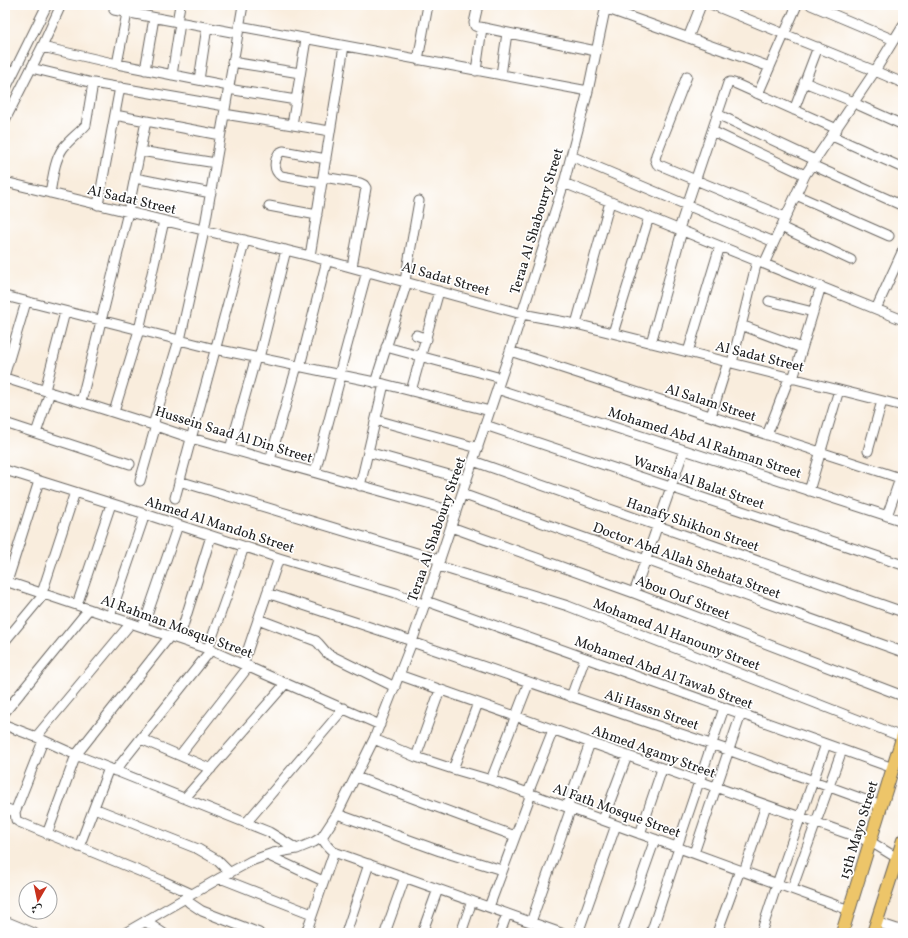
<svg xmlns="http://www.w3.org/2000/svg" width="908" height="938" font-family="Vollkorn,Amiri,serif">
<rect width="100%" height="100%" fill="#fff"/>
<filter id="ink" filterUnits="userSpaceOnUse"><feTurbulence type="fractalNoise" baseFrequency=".025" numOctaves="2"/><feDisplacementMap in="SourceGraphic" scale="8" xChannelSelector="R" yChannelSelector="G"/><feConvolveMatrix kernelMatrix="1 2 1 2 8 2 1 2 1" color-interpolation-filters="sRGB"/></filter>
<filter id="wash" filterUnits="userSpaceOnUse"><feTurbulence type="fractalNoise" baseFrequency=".012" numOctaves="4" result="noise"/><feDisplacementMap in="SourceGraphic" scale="16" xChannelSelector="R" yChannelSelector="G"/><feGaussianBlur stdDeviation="0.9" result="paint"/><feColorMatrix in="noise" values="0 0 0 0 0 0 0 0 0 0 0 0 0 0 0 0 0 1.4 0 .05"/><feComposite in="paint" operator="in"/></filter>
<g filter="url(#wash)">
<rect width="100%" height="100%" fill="#f9eddd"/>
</g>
<g filter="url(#ink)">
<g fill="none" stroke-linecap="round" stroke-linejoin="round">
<defs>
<path id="minor" d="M478,5l-4,18 1,3 121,25
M713,5l162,66 28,12
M811,5l83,35
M605,8l165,59
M114,10l123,23
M177,22l3,-17
M239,26l349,65
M688,38l13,-33
M42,47l75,17 112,22
M418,60l10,-55
M232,62l68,11
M117,64l10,-51
M31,68l62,15 132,23
M145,70l9,-52
M476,71l6,-43
M172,75l8,-52
M501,75l6,-42
M687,76l-31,79 -1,4 2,5 128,53
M199,80l8,-53
M804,82l50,20
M228,89l68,11
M5,90l42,-85
M758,94l39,-89
M854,103l49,22
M794,110l24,-63
M224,114l106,17
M717,114l98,46
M115,115l105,20
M5,120l37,-73 19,-42
M292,125l14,-86
M712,131l93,44
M832,136l71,32
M140,151l76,12
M571,156l203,86
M812,165l91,41
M323,177l37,6 4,2 2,3 -14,79
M135,178l76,15
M5,182l305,74 212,58 54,10 327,82
M322,183l-41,-7c-8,-6 -7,-15 -2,-23l4,-2 43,8
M564,183l339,137
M50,193c3,-15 4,-32 13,-45 7,-9 16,-15 23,-23l7,-42
M796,195l93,41
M98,205l22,-118
M269,206l48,9
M781,227l70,33
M679,229l49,-146 2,-1 4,1 103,46
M310,256l34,-210
M764,264l41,-89 70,-104 28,-46
M405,281l14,-80
M5,296l210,53 20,4 149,31 106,27
M769,301l44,11
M876,309l27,-59
M576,324l34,-122
M741,325l61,23
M613,333l36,-116
M416,335l11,4
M180,340l24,-109 39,-226
M651,343l31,-112
M386,347l115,31
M510,351l393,128
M688,352l32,-106
M259,358l27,-108
M732,363l25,-102
M300,366l27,-106
M5,373l21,-71
M339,375l28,-104
M5,378l148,47 38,13 265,74
M793,379l28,-93
M375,383l32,-101
M497,389l406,132
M45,390l20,-78
M411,391l28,-100
M81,402l47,-190 18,-91
M114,412l25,-82 25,-109
M711,416l17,-54
M376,420l102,28
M5,423l125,41
M153,425l26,-85
M485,425l418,140
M36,433l14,-41
M767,435l22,-57
M230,449l26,-92
M868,451l14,-50
M368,452l99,28
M270,460l27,-94
M473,461l430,151
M5,470l140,44 134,44 117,35 29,12
M315,472l26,-97
M140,481l16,-56
M179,481l261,79
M360,486l24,-102
M809,491l30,-101
M462,494l441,158
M175,498l70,-258
M887,516l16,-46
M451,527l183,66 269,103
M438,566l130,40 334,131
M5,581l203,68 172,76
M7,582l32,-101
M42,593l33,-101
M267,593l145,48
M634,593l50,-143
M426,601l467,167
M77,605l34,-101
M110,616l35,-102
M258,619l58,22c5,4 7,9 12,13l67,33
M143,627l35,-102
M179,639l32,-103
M5,641l39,-47
M412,642l316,108 154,56
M208,649l36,-102
M243,664l36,-106
M399,675l472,167 26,16
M571,697l14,-39
M5,712l84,-103
M5,725l31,12 40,18 193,77 28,17
M36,737l95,-114
M141,739l70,30
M374,739l42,18 37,12 38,11 40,14 318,116
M43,741l-28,71 1,8 3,2 142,58 31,14
M180,755l69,-89
M416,757l24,-67
M453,769l25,-66
M115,771l96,-121
M356,777l159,59
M491,780l38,-98
M528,793l25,-63
M185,798l101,-115
M567,807l23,-64
M5,808l10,4
M94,808l104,41 19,11 12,12
M337,814l103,37 62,19
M603,820l24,-64
M246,823l98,-115
M47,834l29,-79 94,-119
M640,834l22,-65
M322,837c3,7 6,11 12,15l227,81
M79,847l30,-79
M677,847l47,-139
M694,853l47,-139
M267,855l56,26
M744,872l22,-67
M220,878l92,36
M792,889l50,-139
M185,898l5,5 12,8 57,22
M489,907l42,-113
M5,921l29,12
M145,921l18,12
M531,922l40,-114
M876,922l27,9
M125,933l95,-55 31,-17 22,-8 24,-4 17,-7 8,-5 15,-23 37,-75 38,-97 98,-291 54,-168 24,-92 18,-86
M306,933l28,-81
M346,933l23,-69
M385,933l20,-56
M422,933l16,-44
M461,933l11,-32
M500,933l7,-19
M578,933l38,-108
M622,933l33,-94
M651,933l28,-85
M717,933l23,-63
M761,933l16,-49 49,-140"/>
<path id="major" d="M842,933l61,-198
M873,933l30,-93"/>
</defs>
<!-- minor casing -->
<use href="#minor" stroke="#696560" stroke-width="11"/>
<!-- major casing -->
<use href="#major" stroke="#696560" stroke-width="14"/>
<!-- minor -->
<use href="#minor" stroke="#fff" stroke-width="9"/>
<!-- major -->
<use href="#major" stroke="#edc569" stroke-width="12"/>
</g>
</g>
<g text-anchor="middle" stroke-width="3.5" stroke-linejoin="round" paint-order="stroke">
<!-- street labels -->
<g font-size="14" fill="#1c1c1c" stroke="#fff">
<text transform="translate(132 199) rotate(13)" y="5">Al Sadat Street</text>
<text transform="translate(536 221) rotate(-73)" y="5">Teraa Al Shaboury Street</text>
<text transform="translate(446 278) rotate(16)" y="5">Al Sadat Street</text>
<text transform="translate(760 356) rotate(14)" y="5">Al Sadat Street</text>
<text transform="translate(711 402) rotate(18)" y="5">Al Salam Street</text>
<text transform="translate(234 434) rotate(17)" y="5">Hussein Saad Al Din Street</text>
<text transform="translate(705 442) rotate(18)" y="5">Mohamed Abd Al Rahman Street</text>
<text transform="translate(699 482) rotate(19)" y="5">Warsha Al Balat Street</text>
<text transform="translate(220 524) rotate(18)" y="5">Ahmed Al Mandoh Street</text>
<text transform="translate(693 524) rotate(19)" y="5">Hanafy Shikhon Street</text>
<text transform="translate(436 529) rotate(-71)" y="5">Teraa Al Shaboury Street</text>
<text transform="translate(687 560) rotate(20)" y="5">Doctor Abd Allah Shehata Street</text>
<text transform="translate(683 597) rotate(21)" y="5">Abou Ouf Street</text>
<text transform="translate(177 626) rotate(20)" y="5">Al Rahman Mosque Street</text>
<text transform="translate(677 634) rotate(21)" y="5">Mohamed Al Hanouny Street</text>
<text transform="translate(664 672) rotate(20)" y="5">Mohamed Abd Al Tawab Street</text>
<text transform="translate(652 709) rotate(19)" y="5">Ali Hassn Street</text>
<text transform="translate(654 751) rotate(20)" y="5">Ahmed Agamy Street</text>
<text transform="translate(617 810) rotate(20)" y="5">Al Fath Mosque Street</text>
<text transform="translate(858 830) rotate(-73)" y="5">15th Mayo Street</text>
</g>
</g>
<!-- margin -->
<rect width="908" height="938" fill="none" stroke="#fff" stroke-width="20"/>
<!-- north arrow -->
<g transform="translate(38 900) rotate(189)"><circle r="19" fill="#ffffff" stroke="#a4a4a4"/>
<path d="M0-3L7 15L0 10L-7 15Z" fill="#c8321e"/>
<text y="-6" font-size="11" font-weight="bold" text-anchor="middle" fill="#1c1c1c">ش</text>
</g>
</svg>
